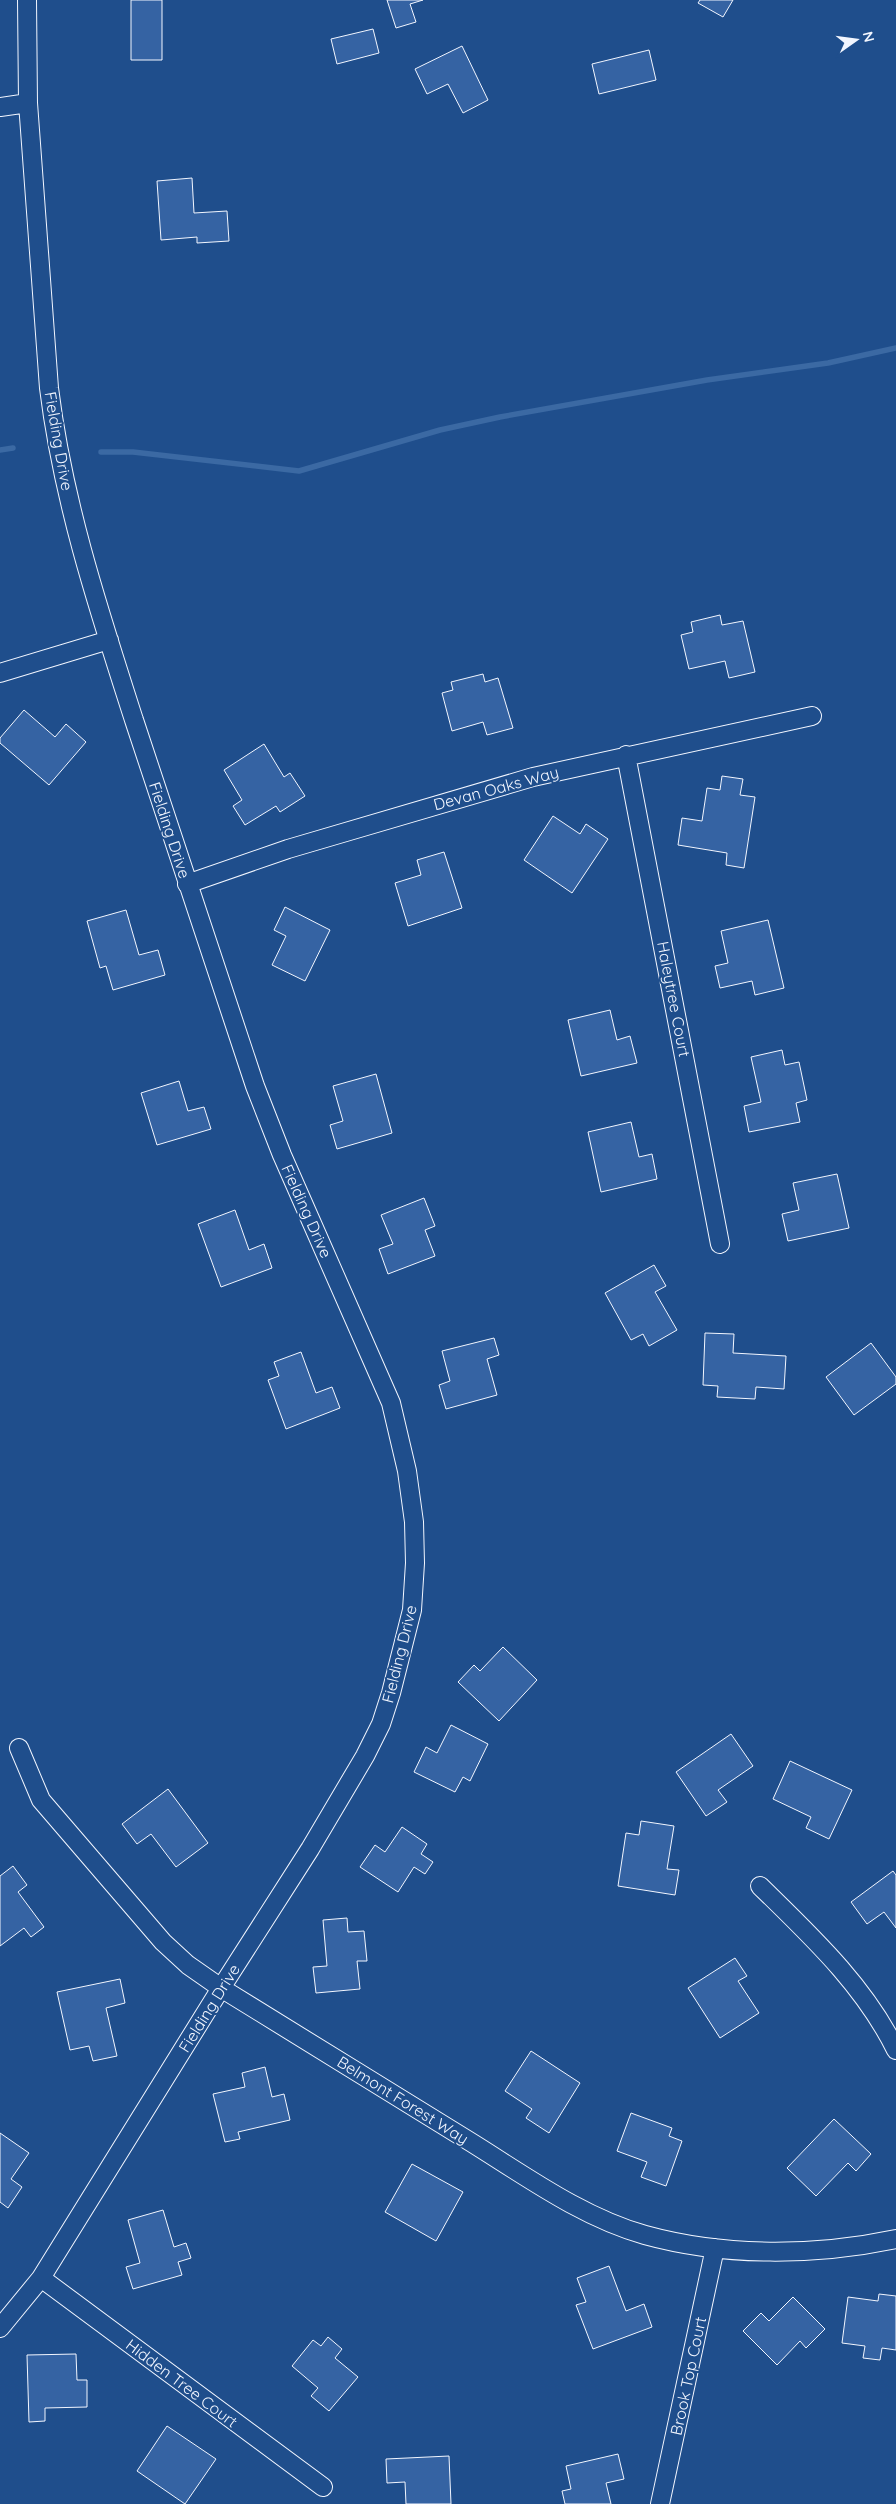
<svg xmlns="http://www.w3.org/2000/svg" width="896" height="2504" font-family="Quicksand,sans-serif">
<rect width="100%" height="100%" fill="#1f4e8c"/>
<g fill="none" stroke-linecap="round" stroke-linejoin="round">
<!-- stream -->
<path stroke="#3b69a3" stroke-width="5.5" d="M0,450l13,-2
M101,452h32l166,19 141,-41 60,-13 207,-37 121,-17 68,-15"/>
</g>
<!-- building -->
<path fill="#3563a3" stroke="#f2f6ff" d="M131,0h31v60h-31z
M387,0h36l-13,4 6,18 -20,6z
M700,0h33l-10,17 -25,-14z
M373,29l6,24 -42,11 -6,-25z
M462,46l26,54 -25,13 -15,-29 -21,10 -12,-25z
M649,50l7,30 -57,14 -7,-30z
M192,178l2,35 33,-2 2,30 -32,2v-6l-36,3 -4,-59z
M720,615l2,10 21,-4 12,51 -26,6 -4,-17 -36,8 -8,-34 12,-3 -2,-10z
M483,674l2,8 13,-4 15,50 -26,7 -4,-13 -31,9 -10,-38 11,-3 -2,-8z
M24,710l31,27 11,-13 20,18 -37,43 -49,-42v-5z
M264,744l20,33 6,-4 15,23 -25,16 -4,-6 -31,19 -12,-19 9,-6 -18,-30z
M722,776l21,3 -3,16 15,2 -11,71 -18,-3 1,-12 -49,-8 4,-27 20,3 5,-33 13,2z
M553,816l27,18 6,-10 22,15 -36,54 -48,-33z
M444,852l18,56 -54,18 -13,-43 26,-8 -4,-15z
M285,907l45,23 -25,51 -33,-16 14,-29 -12,-6z
M126,910l13,45 19,-5 7,25 -52,15 -7,-24 -6,2 -13,-47z
M768,920l16,68 -29,7 -3,-14 -32,7 -5,-22 13,-3 -7,-32z
M610,1010l7,30 13,-4 7,27 -56,13 -13,-56z
M782,1050l3,15 14,-3 8,38 -11,3 4,19 -51,10 -5,-26 17,-4 -10,-45z
M376,1074l16,59 -55,16 -7,-24 13,-4 -10,-35z
M179,1081l9,30 16,-4 7,22 -54,16 -16,-52z
M631,1122l8,35 13,-3 5,25 -56,13 -13,-60z
M837,1174l12,54 -61,13 -6,-27 17,-4 -6,-27z
M424,1198l11,28 -10,4 10,26 -47,18 -9,-25 14,-5 -12,-29z
M235,1210l14,40 15,-6 8,24 -51,19 -23,-63z
M654,1265l12,21 -11,6 22,38 -28,16 -6,-12 -12,6 -26,-47z
M705,1333l29,1 -1,19 53,3 -2,33 -28,-2 -1,12 -38,-2 1,-11 -15,-1z
M494,1338l5,17 -12,4 10,36 -51,14 -7,-24 11,-4 -8,-30z
M871,1343l25,34v7l-42,31 -28,-38z
M301,1352l15,41 16,-6 8,21 -54,21 -18,-49 11,-4 -5,-14z
M503,1647l34,33 -38,41 -41,-39 16,-17 6,6z
M451,1725l37,19 -18,37 -7,-4 -8,15 -41,-20 12,-25 11,6z
M731,1734l22,32 -35,24 9,12 -21,14 -30,-44z
M790,1761l62,29 -23,49 -23,-11 5,-11 -38,-18z
M168,1789l40,54 -32,24 -25,-33 -14,10 -15,-20z
M641,1821l33,5 -7,43 12,1 -4,25 -57,-9 8,-53 13,2z
M402,1827l25,17 -6,10 12,8 -8,12 -11,-7 -16,25 -38,-25 15,-22 10,7z
M13,1866l14,19 -9,7 26,35 -13,10 -7,-9 -24,18v-70z
M893,1871l3,4v53l-12,-16 -17,12 -16,-22z
M347,1918l1,14 16,-1 3,30h-10l3,28 -44,4 -3,-26 14,-1 -4,-46z
M735,1958l12,18 -9,5 21,32 -39,25 -32,-50z
M120,1979l5,24 -19,5 11,48 -24,5 -4,-15 -19,4 -13,-58z
M531,2051l49,32 -31,50 -23,-15 6,-9 -27,-18z
M265,2067l7,30 12,-3 6,26 -52,12 2,7 -15,3 -12,-48 32,-7 -3,-14z
M631,2113l41,15 -3,8 13,5 -16,45 -25,-9 6,-15 -30,-11z
M834,2119l37,35 -15,17 -8,-8 -32,33 -29,-28z
M0,2133l29,20 -18,26 11,8 -14,21 -8,-6z
M412,2164l51,28 -27,49 -51,-29z
M163,2210l11,37 12,-4 5,15 -13,4 4,13 -49,14 -7,-22 14,-4 -12,-43z
M609,2266l17,45 18,-7 8,23 -59,22 -17,-44 10,-3 -9,-24z
M879,2294l17,2v54l-14,-2 -2,12 -17,-2 2,-12 -23,-3 6,-46 30,4z
M793,2297l32,32 -19,19 -6,-7 -23,24 -34,-34 18,-18 8,8z
M328,2337l14,12 -7,9 23,19 -29,34 -18,-15 7,-8 -26,-22 21,-26 8,6z
M76,2354l1,26h10v27l-42,1v13l-16,1 -2,-67z
M167,2426l49,33 -31,45 -48,-33z
M618,2454l6,25 -18,4 5,21h-46l-3,-13 9,-2 -5,-23z
M449,2456l2,48h-45l-1,-22 -18,1 -1,-24z"/>
<g fill="none" stroke-linecap="round" stroke-linejoin="round">
<defs>
<path id="street" d="M0,107l28,-4
M0,673l109,-33
M626,755l94,489
M187,884l101,-35 245,-72 279,-61
M19,1748l22,52 122,142 25,23 33,23c83,51 165,102 248,153 55,34 112,76 176,94 80,22 170,21 251,4
M760,1886c51,50 104,99 136,164
M41,2278l282,209
M0,2328l41,-50 180,-290 89,-139 55,-93 16,-32 10,-31 21,-83 3,-47 -1,-41 -7,-51 -16,-68 -109,-248 -27,-69c-41,-122 -81,-244 -121,-366 -35,-109 -71,-218 -85,-332l-21,-285 -1,-103
M660,2504l55,-256"/>
</defs>
<!-- street casing -->
<use href="#street" stroke="#f2f6ff" stroke-width="20"/>
<!-- street -->
<use href="#street" stroke="#1f4e8c" stroke-width="18"/>
</g>
<g text-anchor="middle" stroke-width="4" stroke-linejoin="round" paint-order="stroke">
<!-- street labels -->
<g font-size="16" fill="#f2f6ff" stroke="#1f4e8c">
<text transform="translate(59 441) rotate(80)" y="6">Fielding Drive</text>
<text transform="translate(496 788) rotate(-15)" y="6">Devan Oaks Way</text>
<text transform="translate(170 830) rotate(72)" y="6">Fielding Drive</text>
<text transform="translate(674 999) rotate(79)" y="6">Haleytree Court</text>
<text transform="translate(307 1211) rotate(66)" y="6">Fielding Drive</text>
<text transform="translate(399 1654) rotate(-76)" y="6">Fielding Drive</text>
<text transform="translate(209 2008) rotate(-58)" y="6">Fielding Drive</text>
<text transform="translate(403 2100) rotate(32)" y="6">Belmont Forest Way</text>
<text transform="translate(688 2376) rotate(-78)" y="6">Brook Top Court</text>
<text transform="translate(182 2383) rotate(37)" y="6">Hidden Tree Court</text>
</g>
</g>
<!-- north arrow -->
<g transform="translate(856 40) rotate(76)" stroke="#1f4e8c" stroke-width="4" paint-order="stroke">
<path d="M0-4L9 19L0 12L-9 19Z" fill="#f2f6ff"/>
<text y="-8" font-size="14" font-weight="bold" text-anchor="middle" fill="#f2f6ff">N</text>
</g>
</svg>
